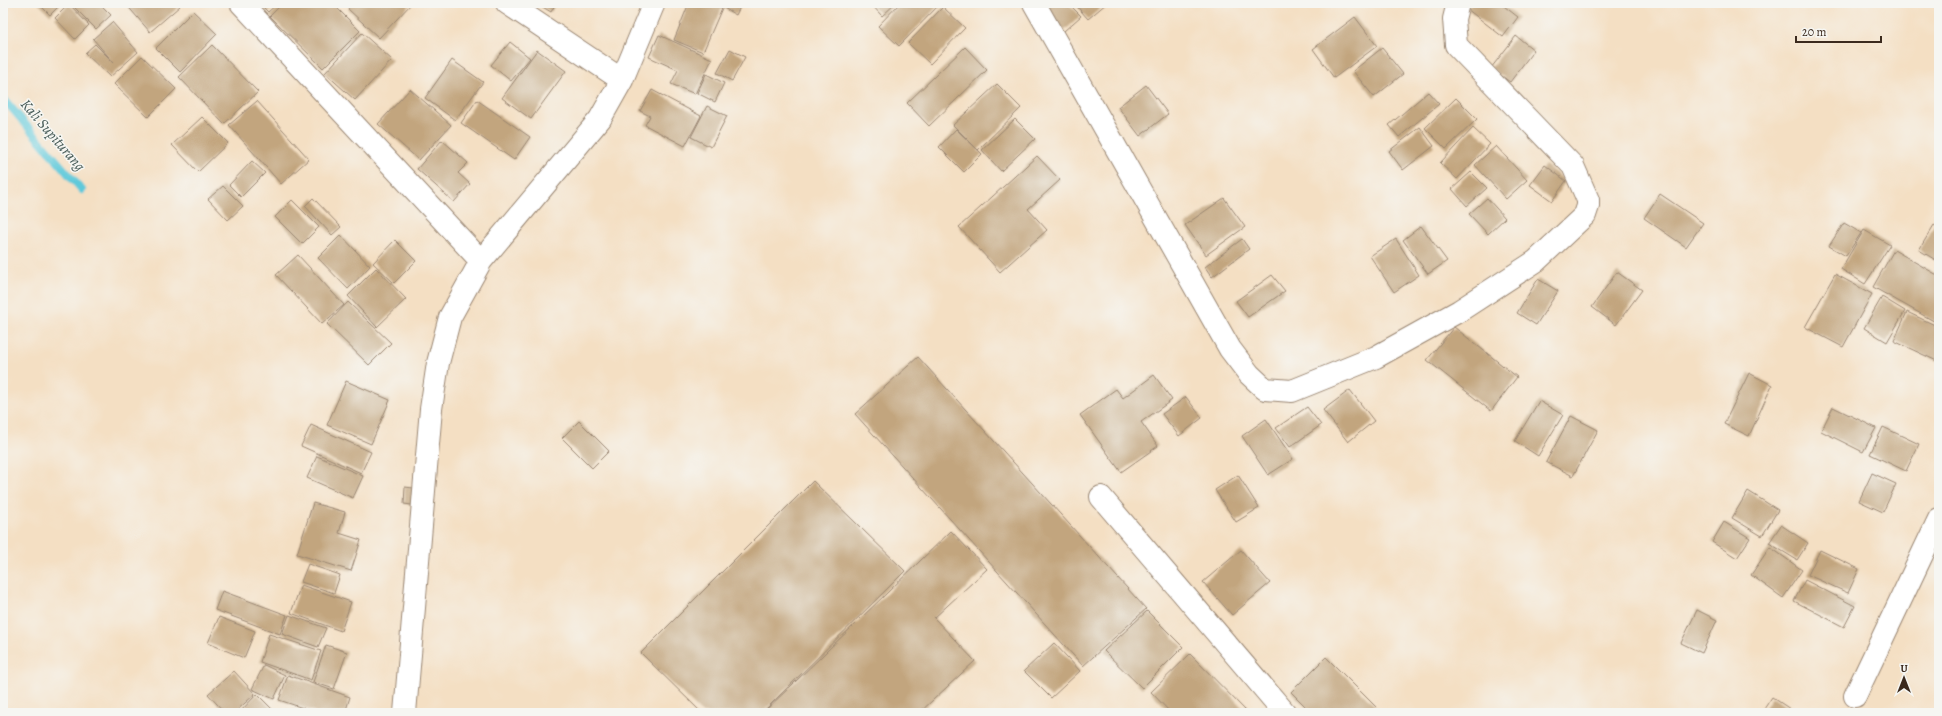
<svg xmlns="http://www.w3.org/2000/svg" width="1942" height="716" font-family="Alegreya,serif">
<rect width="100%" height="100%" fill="#f6f6f2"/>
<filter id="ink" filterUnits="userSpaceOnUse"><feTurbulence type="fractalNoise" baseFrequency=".025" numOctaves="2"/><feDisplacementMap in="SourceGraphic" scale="8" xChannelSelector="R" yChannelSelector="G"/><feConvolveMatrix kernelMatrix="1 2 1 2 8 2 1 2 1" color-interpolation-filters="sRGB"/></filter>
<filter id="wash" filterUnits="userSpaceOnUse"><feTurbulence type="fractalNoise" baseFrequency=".012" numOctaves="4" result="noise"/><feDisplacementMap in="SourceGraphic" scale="16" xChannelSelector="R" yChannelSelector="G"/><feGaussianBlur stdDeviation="0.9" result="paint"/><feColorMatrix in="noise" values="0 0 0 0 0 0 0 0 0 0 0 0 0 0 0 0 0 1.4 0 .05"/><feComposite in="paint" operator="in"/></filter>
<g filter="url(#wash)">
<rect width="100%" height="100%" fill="#f4dfc3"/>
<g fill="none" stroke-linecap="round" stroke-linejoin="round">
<!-- stream -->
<path stroke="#5fc9da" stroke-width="8" d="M3,98l79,92"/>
</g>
<g id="blocks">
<!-- building -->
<path fill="#c2a57e" d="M38,3h24l-12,12z
M73,3h26l12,12 -15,14 -25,-25z
M125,3h52l3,3 -30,26z
M259,3h19l-10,9z
M283,3h49l28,28 -37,37 -53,-52z
M353,3h59l-33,35 -31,-29z
M536,3h20l-5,9z
M689,3h20l13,5 -19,44 -29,-12z
M715,3h27l-6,12z
M870,3h26l-14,13z
M900,3h41l-42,43 -21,-20z
M1048,3h20l13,13 -17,15 -22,-22z
M1074,3h33l-19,16z
M1472,3h28l18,14 -15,20 -36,-28z
M69,4l20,21 -14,14 -20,-21z
M943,7l22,21 -35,36 -22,-21z
M193,11l24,23 -37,38 -24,-24z
M1355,17l22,29 -43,32 -21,-29z
M112,22l26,30 -28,25 -25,-24 10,-9 19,19 -21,-24z
M362,33l30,27 -37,40 -30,-27z
M659,35l53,24 -17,35 -24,-10 7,-14 -29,-13z
M1516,36l18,14 -24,32 -19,-14z
M510,42l20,16 -19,23 -20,-16z
M212,45l46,47 -34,32 -45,-47z
M965,47l22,23 -58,56 -22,-23z
M1382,48l21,26 -29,23 -21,-26z
M730,49l15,8 -13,24 -15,-8z
M537,50l29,21 -35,48 -29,-21z
M142,56l34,33 -28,28 -34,-33z
M452,60l31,22 -28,38 -30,-22z
M706,74l18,9 -9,19 -18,-9z
M997,84l24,24 -43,42 -25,-25z
M1146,85l22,29 -28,22 -22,-29z
M410,89l41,36 -32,35 -41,-36z
M652,90l49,26 -16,30 -40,-21 5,-9 -10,-5z
M1428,92l11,12 -40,33 -10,-12z
M1456,98l21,21 -31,30 -21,-21z
M477,100l53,37 -16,23 -53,-37z
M257,101l52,58 -28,25 -52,-59z
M707,106l20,10 -16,31 -20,-10z
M202,117l26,26 -30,29 -26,-27z
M1015,119l20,20 -34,32 -19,-21z
M1420,127l14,19 -31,24 -14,-19z
M1473,128l17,16 -33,35 -17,-16z
M956,129l26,25 -18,18 -25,-25z
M442,140l26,23 -10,10 12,11 -16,18 -37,-33z
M1496,146l31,34 -21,19 -31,-34z
M1037,156l23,24 -32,29 19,21 -47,42 -41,-45z
M252,161l13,12 -24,24 -12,-12z
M1545,165l21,16 -14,20 -22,-16z
M1471,172l16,16 -20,18 -15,-17z
M223,186l20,20 -15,14 -20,-21z
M1660,194l43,29 -17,24 -42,-29z
M313,198l28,29 -9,8 -27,-29z
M1224,198l21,29 -39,28 -21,-30z
M1487,198l18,20 -17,16 -19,-20z
M292,200l27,27 -17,17 -27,-27z
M1844,223l17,10 -15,23 -17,-10z
M1934,225l5,3v34l-20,-12z
M1421,226l26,35 -19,13 -25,-34z
M1864,230l26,15 -25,39 -24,-15z
M341,235l29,31 -22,23 -30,-31z
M1242,239l7,10 -37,28 -7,-10z
M1396,239l23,36 -25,17 -24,-36z
M395,240l21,21 -22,22 -21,-20z
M1894,250l45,26v48l-66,-37z
M298,255l46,50 -22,19 -46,-49z
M376,268l30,31 -29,28 -29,-31z
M1617,272l25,18 -26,35 -24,-18z
M1835,274l37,20 -29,53 -38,-20z
M1272,275l13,16 -37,26 -12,-16z
M1538,279l20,12 -22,34 -19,-12z
M1882,297l23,14 -18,31 -23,-14z
M348,302l43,41 -22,22 -42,-41z
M1907,312l32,15v35l-45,-21z
M1454,327l63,50 -26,34 -64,-51z
M918,357l228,252 -63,57 -228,-252z
M1749,373l23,12 -23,51 -25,-12z
M1154,375l18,25 -31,22 17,24 -37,26 -41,-57 36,-26 7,9z
M346,381l44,19 -19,44 -44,-19z
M1350,390l24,31 -26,21 -25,-32z
M1186,397l16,21 -23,18 -17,-22z
M1539,401l24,14 -25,41 -23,-15z
M1307,407l14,18 -31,22 -14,-19z
M1833,407l43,21 -13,24 -42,-21z
M1571,416l27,14 -25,46 -27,-14z
M1266,419l27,40 -25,16 -26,-39z
M579,421l30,30 -17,17 -30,-30z
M311,425l60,27 -10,21 -60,-27z
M1883,427l36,17 -13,27 -36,-17z
M317,456l46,20 -10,22 -46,-20z
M1872,473l24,11 -13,28 -24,-11z
M1238,475l21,33 -23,14 -21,-32z
M813,481l92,90 -143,142h-60l-61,-60z
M405,487l16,2 -2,17 -15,-2z
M1748,491l30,19 -16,26 -30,-18z
M313,503l32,9 -6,21 22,7 -10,31 -54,-17z
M1724,522l26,16 -13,20 -25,-16z
M1781,525l27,18 -11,17 -28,-17z
M951,531l36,38 -53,49 41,43 -56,52h-156z
M1770,547l32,23 -19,28 -32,-23z
M1241,550l29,33 -38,32 -29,-33z
M1820,550l39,19 -11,24 -40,-18z
M308,564l32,11 -6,18 -33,-11z
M1805,580l50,26 -11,21 -50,-26z
M301,585l50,17 -10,29 -50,-18z
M222,591l65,24 -7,19 -65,-24z
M1697,610l20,10 -15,33 -21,-10z
M1147,611l36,36 -41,41 -38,-37z
M289,615l37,13 -8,19 -36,-13z
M219,617l36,14 -11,27 -36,-15z
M269,634l52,17 -10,29 -51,-18z
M1054,643l26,28 -29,27 -27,-27z
M326,645l21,7 -13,37 -21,-7z
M1190,654l58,59h-77l-20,-21z
M1326,657l56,56h-70l-21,-21z
M264,665l21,10 -11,24 -22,-10z
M234,671l21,23 -21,19h-9l-17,-19z
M288,675l62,22 -5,16h-27l-39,-13z
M257,694l19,19h-37z
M1772,697l24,16 -34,-1z
M294,709l5,4h-9z"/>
</g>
</g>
<g filter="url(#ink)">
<use href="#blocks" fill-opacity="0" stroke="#988470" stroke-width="1"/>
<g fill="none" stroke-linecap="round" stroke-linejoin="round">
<defs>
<path id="minor" d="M241,3l240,258
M507,3l115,77
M1034,3l196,346 19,25 16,15 27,2 84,-34 83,-46 77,-50 49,-46 3,-9v-6l-15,-34 -117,-121 -2,-26 4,-16
M1101,497l184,216
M1855,696l84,-177
M405,713l26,-304 7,-46 12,-46 31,-56 119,-142 22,-39 32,-77"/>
</defs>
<!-- minor casing -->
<use href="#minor" stroke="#988470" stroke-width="24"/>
<!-- minor -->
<use href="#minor" stroke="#fff" stroke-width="22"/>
</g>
</g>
<g text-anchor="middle" stroke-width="3" stroke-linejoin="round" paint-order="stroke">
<!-- water labels -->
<g font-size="15" font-style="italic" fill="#465a56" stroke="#f6f6f2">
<text transform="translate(53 135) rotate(49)" y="5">Kali Supiturang</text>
</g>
</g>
<!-- margin -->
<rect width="1942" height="716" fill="none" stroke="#f6f6f2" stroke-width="16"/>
<!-- north arrow -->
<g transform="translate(1904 678)" stroke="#f6f6f2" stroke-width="3" paint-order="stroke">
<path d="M0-3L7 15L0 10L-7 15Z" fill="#3b2a1e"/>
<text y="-6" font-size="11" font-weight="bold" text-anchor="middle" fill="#3b2a1e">U</text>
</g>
<!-- scale -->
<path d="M1796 36v6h85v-6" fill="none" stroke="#3b2a1e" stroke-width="2"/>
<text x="1802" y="36" font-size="12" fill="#3b2a1e" stroke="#f6f6f2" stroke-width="3" paint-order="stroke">20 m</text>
</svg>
